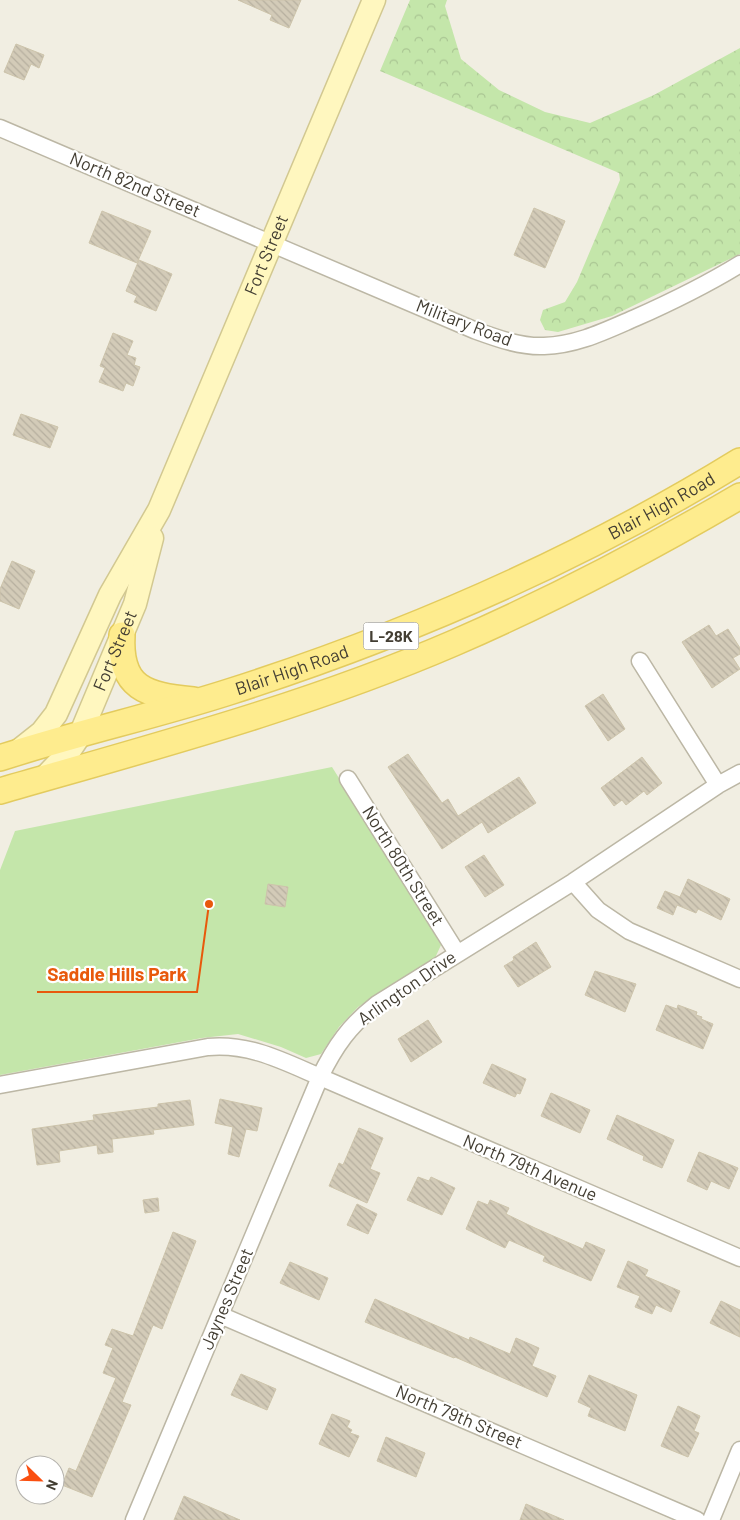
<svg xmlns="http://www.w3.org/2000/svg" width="740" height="1520" font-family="Barlow,sans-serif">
<defs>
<pattern id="forest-crowns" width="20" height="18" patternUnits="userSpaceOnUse" patternTransform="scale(1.25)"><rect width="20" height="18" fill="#c4e6aa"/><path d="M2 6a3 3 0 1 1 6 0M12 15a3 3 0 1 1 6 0" fill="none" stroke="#aac693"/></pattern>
<pattern id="building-back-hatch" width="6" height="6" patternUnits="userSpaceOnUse" patternTransform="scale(1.25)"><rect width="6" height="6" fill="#d3cbb8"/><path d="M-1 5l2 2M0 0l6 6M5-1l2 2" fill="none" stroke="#b6af9f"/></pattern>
</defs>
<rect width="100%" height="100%" fill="#f1eee2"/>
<!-- green -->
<path fill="#c4e6aa" d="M332,767l107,171 2,7 -6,13 -77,49 -19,20 -18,27 -15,4 -25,-11 -43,-13 -36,4 -202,37v-205l15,-39z"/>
<!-- forest -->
<path fill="url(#forest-crowns)" d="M410,0h37l-2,6 16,53 38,31 46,22 45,11 64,-28 86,-47v206l-128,62 -54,16 -13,-2 -5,-10 3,-10 22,-8 12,-20 43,-102 -1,-7 -239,-102z"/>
<!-- building -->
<path fill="url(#building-back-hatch)" stroke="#cdc4ab" d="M238,0h63l-12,28 -19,-8 2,-5z
M16,44l28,11 -5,13 -8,-4 -7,16 -20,-8z
M534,208l31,13 -20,47 -31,-13z
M102,211l49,20 -14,32 -48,-20z
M139,260l33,14 -16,37 -22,-9 3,-6 -11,-5z
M113,333l20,8 -6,14 9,3 -2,7 6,2 -7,19 -7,-3 -3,8 -24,-9 6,-14 -5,-2z
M21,414l37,13 -8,21 -37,-13z
M12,561l23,10 -16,38 -19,-8v-12z
M709,625l7,11 12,-7 12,19v6l-7,4 7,11 -28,19 -30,-46z
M603,694l22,35 -17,12 -23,-35z
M408,754l34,49 6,-4 10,17 61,-39 17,26 -48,30 -6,-11 -40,27 -54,-82z
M642,757l20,26 -15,12 -3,-4 -18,14 -4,-5 -8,6 -13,-18z
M484,855l20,30 -19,12 -20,-30z
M688,879l42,20 -9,21 -23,-11 -2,4 -19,-8 -4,10 -16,-7 8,-17 15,6z
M268,884l20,3 -3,20 -20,-3z
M536,942l15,25 -33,20 -14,-21 10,-6 -1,-3z
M595,971l41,13 -11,28 -40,-17z
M666,1005l11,4 1,-4 19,7 -1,3 6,2 -1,2 12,5 -10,25 -47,-19z
M428,1020l14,22 -31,20 -13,-23z
M492,1064l34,15 -6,15 -3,-1 -2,4 -32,-14z
M551,1093l39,17 -10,23 -39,-17z
M220,1099l42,9 -5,23 -11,-2 -7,28 -11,-3 5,-27 -18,-4z
M190,1100l4,25 -41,5 1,4 -42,5 1,13 -15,2 -1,-9 -38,6 1,11 -23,3 -5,-36 62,-9 -1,-5 65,-8v-3z
M617,1115l57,25 -12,28 -19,-8 1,-4 -37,-17z
M359,1128l24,10 -13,31 10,4 -13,30 -38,-17 10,-23 4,2z
M699,1152l39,16 -9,21 -18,-8 -4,9 -20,-9z
M418,1177l11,4 2,-4 24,11 -13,27 -35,-15z
M158,1198l1,13 -14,2 -2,-13z
M490,1200l19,8 -3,6 29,14 48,21 3,-7 19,8 -14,31 -48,-20 2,-5 -36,-16 -4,8 -39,-19 12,-28 10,4z
M357,1204l20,10 -9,20 -21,-9z
M173,1232l23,9 -34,88 -9,-4 -31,77 9,3 -39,92 -30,-12 7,-17 7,3 40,-93 -13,-5 10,-25 -8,-3 7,-16 21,7z
M628,1261l20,9 -3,6 35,15 -9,21 -15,-7 -4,9 -17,-7 5,-11 -23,-9z
M290,1262l38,16 -9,22 -39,-17z
M375,1299l94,41 1,-3 40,17 6,-16 23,10 -7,18 24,10 -9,21 -92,-40 -1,1 -89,-36z
M721,1301l19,9v27l-30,-14z
M241,1374l35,15 -9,21 -36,-15z
M589,1375l48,20 -12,36 -37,-15 3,-8 -13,-6z
M678,1406l22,10 -6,15 5,2 -11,24 -27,-11z
M332,1414l18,7 -3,6 5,3 -2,3 9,3 -10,21 -30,-13z
M386,1437l39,16 -9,24 -39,-16z
M184,1496l56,24h-66z
M526,1504l38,16h-44z"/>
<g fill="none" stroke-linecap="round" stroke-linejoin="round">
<defs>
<path id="street" d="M0,128l474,202c22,8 46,17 70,16 33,-1 61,-15 91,-28 36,-16 71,-33 105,-54
M640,661l78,124
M348,779l109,174
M573,882l25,28 31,21 111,48
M0,1085l208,-38c41,-4 75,14 112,30l420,181
M220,1315l477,205
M134,1520l186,-443c15,-31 30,-52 57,-73l196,-122 145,-97 22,-12
M711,1520l29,-70"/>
<g id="secondary">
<path id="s1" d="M18,751l24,-19 14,-18 54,-119 49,-85 215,-510"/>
<path id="s2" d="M43,779l25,-26 12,-18 55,-131 17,-66"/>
</g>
<g id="primary">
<path d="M122,635c-3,54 24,60 71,65"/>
<path id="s3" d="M0,758c76,-25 155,-42 232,-67 177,-57 349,-132 508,-230"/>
<path d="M0,791c153,-44 308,-85 454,-148 99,-43 194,-93 286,-147"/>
</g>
</defs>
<!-- street casing -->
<use href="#street" stroke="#bcb7a5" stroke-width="19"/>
<!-- secondary casing -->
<use href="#secondary" stroke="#d2c891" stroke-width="25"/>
<!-- primary casing -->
<use href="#primary" stroke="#e3cb5e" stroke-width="28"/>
<!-- street -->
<use href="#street" stroke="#fff" stroke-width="16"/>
<!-- secondary -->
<use href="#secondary" stroke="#fff7bf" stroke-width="22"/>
<!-- primary -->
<use href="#primary" stroke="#feec8e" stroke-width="25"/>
</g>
<g text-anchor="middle" stroke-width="4.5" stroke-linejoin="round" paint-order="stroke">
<!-- shield labels -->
<rect fill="#fff" stroke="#7b7870" stroke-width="1" x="363.5" y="622.5" width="55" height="27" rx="4"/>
<g font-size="16" font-weight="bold" fill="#433e33">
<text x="391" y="642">L-28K</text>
</g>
<!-- street labels -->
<g font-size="18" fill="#433e33" stroke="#fff">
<text transform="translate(135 185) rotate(23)" y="6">North 82nd Street</text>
<text dy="6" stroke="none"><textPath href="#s1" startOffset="559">Fort Street</textPath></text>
<text transform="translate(464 323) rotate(21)" y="6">Military Road</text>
<text dy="6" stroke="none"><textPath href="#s3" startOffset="710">Blair High Road</textPath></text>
<text dy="6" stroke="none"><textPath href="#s2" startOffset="149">Fort Street</textPath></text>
<text dy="6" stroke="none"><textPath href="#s3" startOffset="305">Blair High Road</textPath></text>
<text transform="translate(403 866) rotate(58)" y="6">North 80th Street</text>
<text transform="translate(407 988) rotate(-35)" y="6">Arlington Drive</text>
<text transform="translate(530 1168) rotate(23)" y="6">North 79th Avenue</text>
<text transform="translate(227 1299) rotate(-67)" y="6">Jaynes Street</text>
<text transform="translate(459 1417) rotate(23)" y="6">North 79th Street</text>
</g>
</g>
<!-- callouts -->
<path fill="none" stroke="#e8590c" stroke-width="2" d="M209 904L197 992H37"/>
<circle fill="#e8590c" stroke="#fff" stroke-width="2" cx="209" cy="904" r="5"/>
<g font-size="19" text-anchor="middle" font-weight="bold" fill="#e8590c" stroke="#fff" stroke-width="4.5" stroke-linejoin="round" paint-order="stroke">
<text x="117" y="981">Saddle Hills Park</text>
</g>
<!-- north arrow -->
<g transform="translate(40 1480) rotate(113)"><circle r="24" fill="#ffffff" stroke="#b4b2ad"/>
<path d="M0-4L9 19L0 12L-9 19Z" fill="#fa4f10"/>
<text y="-8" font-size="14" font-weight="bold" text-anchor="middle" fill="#433e33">N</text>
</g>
</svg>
